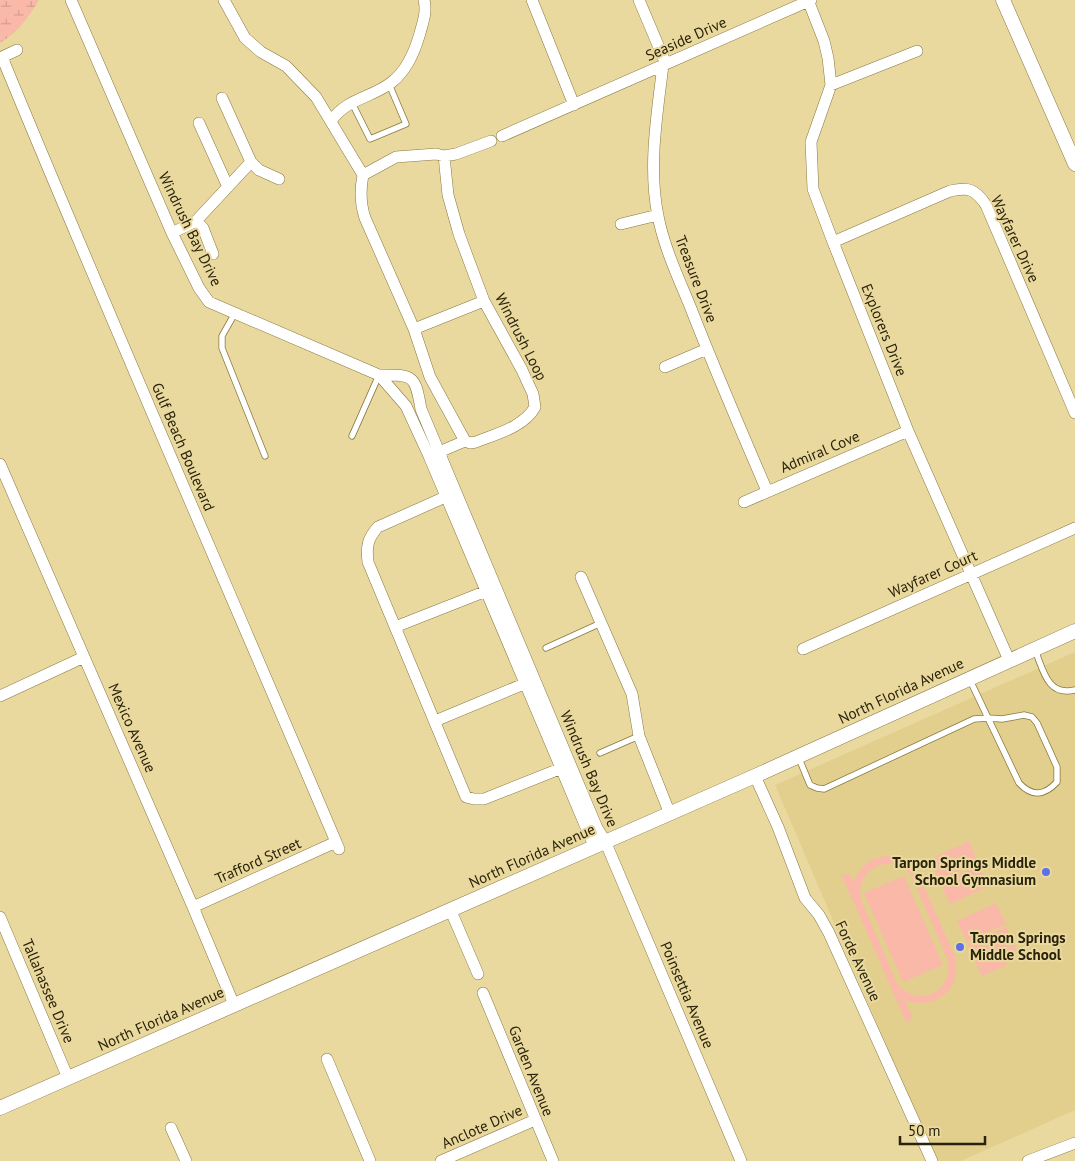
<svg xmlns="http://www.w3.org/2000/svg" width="1075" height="1161" font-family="'PT Sans',sans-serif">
<defs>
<pattern id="wetland-marsh" width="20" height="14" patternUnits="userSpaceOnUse" patternTransform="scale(1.25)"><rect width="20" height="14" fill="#fab8a9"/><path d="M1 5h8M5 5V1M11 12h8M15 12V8" fill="none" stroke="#d69e90"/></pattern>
</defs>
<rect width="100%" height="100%" fill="#ead99e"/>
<!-- built -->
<path fill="#e3cf8d" d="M1075,652v458l-114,51h-25l-161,-376z"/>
<!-- wetland -->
<path fill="url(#wetland-marsh)" d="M0,0h39c-11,18 -21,32 -39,43z"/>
<!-- pitch -->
<path fill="#fab8a9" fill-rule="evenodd" d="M969,841l9,22 -39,17 -9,-21z
M890,856l16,5 12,12 36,81c11,33 -18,58 -49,46l8,19 -7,3 -64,-146 7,-3 5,9c6,-17 18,-26 36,-26zM885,864c12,-1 20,4 27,13l36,84c5,32 -31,48 -51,22l-36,-84c-3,-18 7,-32 24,-35z
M979,865l10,21 -39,18 -10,-21z
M904,876l39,89 -40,17 -39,-89z
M996,903l10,21 -39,18 -10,-21z
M1006,927l11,23 -14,6 4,9 -25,11 -14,-32z"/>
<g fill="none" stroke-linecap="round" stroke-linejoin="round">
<defs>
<path id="service" d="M352,103l18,36 36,-15 -17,-40
M235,313l-13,23v12l43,108
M352,436l27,-61
M546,648l55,-25
M1035,650c8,19 12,47 40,40
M600,753l39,-17
M798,756l12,29 7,3 7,1 150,-70 14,-1 31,65c13,14 25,13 38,-1v-15l-20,-44 -5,-6 -8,-2 -22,4 -14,-1 -19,-40"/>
<path id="minor" d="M71,0l101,233 27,55 10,14 170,73c34,0 36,-1 42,34l176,419 8,13 136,320
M224,0l21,38 16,14 25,14 30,31 47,78
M532,0l42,105
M639,0l27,64
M808,0l16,41 4,17 3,27 -20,57 2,47 20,53 75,189 101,229
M2,57c109,265 225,528 337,792
M0,58l17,-8
M663,65c-6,50 -15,102 -5,151 6,31 20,61 32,90 24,62 51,124 77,185
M831,85l86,-34
M331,121c16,-23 41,-23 61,-39 14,-11 23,-31 28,-49 3,-11 7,-21 4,-33
M199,123l29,64
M502,136l309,-136
M444,156l4,39 11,39 25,67 38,69 11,24 2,13c-11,20 -39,27 -59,35l-6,1 -5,-2 -35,-64 -16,-48 -49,-111c-5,-15 -5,-28 -2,-43l33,-18 40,-3 8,2 12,-2 35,-13
M251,162l8,8 20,9
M196,221l7,7 10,26
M621,224l37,-9
M172,233l24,-12 55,-59 -29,-64
M833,242l117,-51c19,-4 25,-2 36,14l89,208
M414,329l70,-28
M665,367l42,-18
M379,375l27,31 23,50 162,383 14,2
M432,455l33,-14
M0,464l193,443 41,98
M452,494l-74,33c-10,11 -12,19 -10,35l98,235 8,2h10l83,-33
M744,502l164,-71
M581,577l51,117 7,42 31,78
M395,627l99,-39
M803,649l272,-121
M0,696l84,-39
M435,721l96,-40
M755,776l23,51 27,71 14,17 10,18 103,228
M193,907l143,-65
M450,909l28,65
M0,917l68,161
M483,993l70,168
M327,1059l43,102
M171,1128l15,33
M441,1161l94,-41
M1028,1161l47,-18"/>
<path id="tertiary" d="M1003,0l72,164
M0,1108l755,-332 320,-145"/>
</defs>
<!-- service casing -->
<use href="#service" stroke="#887841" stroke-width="7"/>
<!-- minor casing -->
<use href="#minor" stroke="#887841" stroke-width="12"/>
<!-- tertiary casing -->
<use href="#tertiary" stroke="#887841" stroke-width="15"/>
<!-- service -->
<use href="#service" stroke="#fff" stroke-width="5.5"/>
<!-- minor -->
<use href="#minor" stroke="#fff" stroke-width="11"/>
<!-- tertiary -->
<use href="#tertiary" stroke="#fff" stroke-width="14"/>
</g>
<!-- markers -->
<g fill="#5d70e7" stroke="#ead99e" stroke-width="2">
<circle cx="1046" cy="872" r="5"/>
<circle cx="960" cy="947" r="5"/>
</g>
<g text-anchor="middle" stroke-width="4" stroke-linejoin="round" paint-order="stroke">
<!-- street labels -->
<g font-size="15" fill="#2a230b" stroke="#ead99e">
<text transform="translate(686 39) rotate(-24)" y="5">Seaside Drive</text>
<text transform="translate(190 229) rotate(64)" y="5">Windrush Bay Drive</text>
<text transform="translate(1015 239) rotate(65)" y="5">Wayfarer Drive</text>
<text transform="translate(696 279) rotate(69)" y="5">Treasure Drive</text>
<text transform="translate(884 330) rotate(68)" y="5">Explorers Drive</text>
<text transform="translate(521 337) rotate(63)" y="5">Windrush Loop</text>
<text transform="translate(183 447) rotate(67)" y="5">Gulf Beach Boulevard</text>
<text transform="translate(820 452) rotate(-23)" y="5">Admiral Cove</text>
<text transform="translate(933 574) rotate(-24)" y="5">Wayfarer Court</text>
<text transform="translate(901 691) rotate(-25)" y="5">North Florida Avenue</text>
<text transform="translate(132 728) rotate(66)" y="5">Mexico Avenue</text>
<text transform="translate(589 769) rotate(67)" y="5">Windrush Bay Drive</text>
<text transform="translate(532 856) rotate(-24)" y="5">North Florida Avenue</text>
<text transform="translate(258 861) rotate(-24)" y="5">Trafford Street</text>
<text transform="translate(858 961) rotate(65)" y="5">Forde Avenue</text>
<text transform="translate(48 991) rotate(67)" y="5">Tallahassee Drive</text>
<text transform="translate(687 995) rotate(67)" y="5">Poinsettia Avenue</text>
<text transform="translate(161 1019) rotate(-24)" y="5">North Florida Avenue</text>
<text transform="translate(531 1071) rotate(68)" y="5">Garden Avenue</text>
<text transform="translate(482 1127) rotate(-24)" y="5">Anclote Drive</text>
</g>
<!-- poi labels -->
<g font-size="15" font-weight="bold" fill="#2a230b" stroke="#ead99e" text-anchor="end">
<text x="1036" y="868">Tarpon Springs Middle<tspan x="1036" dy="17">School Gymnasium</tspan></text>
<text x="970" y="943" text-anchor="start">Tarpon Springs<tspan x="970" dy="17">Middle School</tspan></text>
</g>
</g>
<!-- scale -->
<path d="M900 1136v8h85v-8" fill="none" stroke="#2a230b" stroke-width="2.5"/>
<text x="908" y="1136" font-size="15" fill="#2a230b" stroke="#ead99e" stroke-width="4" paint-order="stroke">50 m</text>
</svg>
